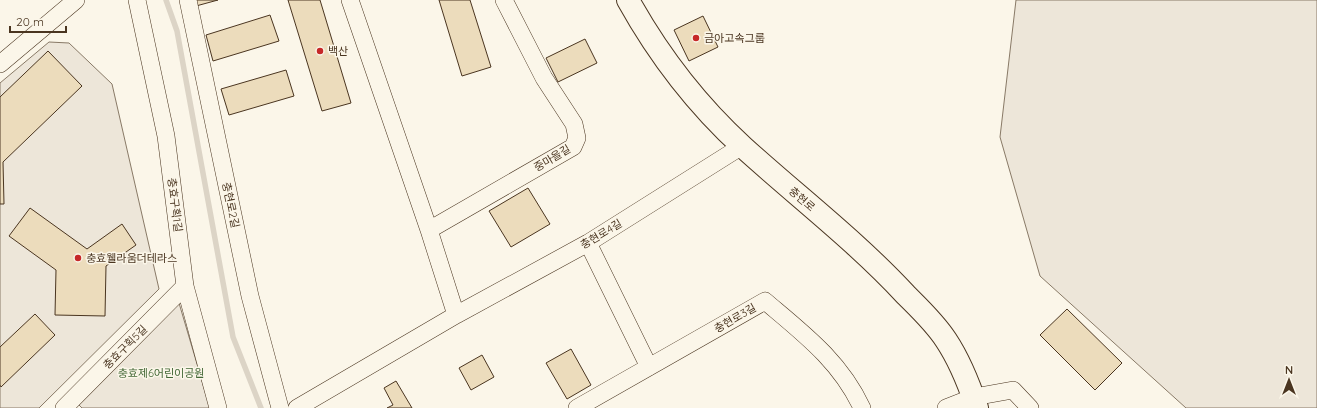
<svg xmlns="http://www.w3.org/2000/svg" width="1317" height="408" font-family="Quicksand,'Noto Sans KR',sans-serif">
<rect width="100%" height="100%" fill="#fbf6e9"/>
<!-- green -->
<path fill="#ede6d9" stroke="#887966" d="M1016,0h301v408h-131l-146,-132 -40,-139z
M49,42l20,1 43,41 47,205 -120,119h-39v-325z
M179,303l31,105h-128l-3,-3z"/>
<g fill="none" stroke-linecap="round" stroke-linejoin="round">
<!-- stream -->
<path stroke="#dcd4c6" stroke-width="5.5" d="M166,0l11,31 56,306 28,71"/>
</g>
<!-- building -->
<path fill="#ecdcbc" stroke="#4a3520" d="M194,0h24l-22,6z
M288,0h32l31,103 -29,8z
M439,0h31l21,67 -29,9z
M270,15l9,26 -66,20 -7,-26z
M703,16l15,31 -29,14 -15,-31z
M585,39l12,24 -39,19 -12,-24z
M48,51l34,35 -79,76 1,42h-4v-107z
M286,70l8,26 -65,19 -8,-26z
M528,188l22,36 -39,23 -22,-36z
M30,208l57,41 35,-25 14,21 -30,21 -1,50 -50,-1 1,-45 -47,-34z
M1067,309l55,54 -27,27 -55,-55z
M35,314l20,21 -54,52 -1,-2v-38z
M571,349l20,36 -24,14 -21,-36z
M482,355l12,22 -23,13 -12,-22z
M396,381l16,27h-25l6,-3 -9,-17z"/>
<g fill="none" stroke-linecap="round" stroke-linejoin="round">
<defs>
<path id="street" d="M137,0l29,136 19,150 33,122
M188,0l62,296 30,112
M350,0l79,230 27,85
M0,64l76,-64
M429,230l144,-83 4,-9 -3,-14 -30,-46 -40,-78
M588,243l61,124
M64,408l121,-122
M297,408l159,-93 132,-72 154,-97
M577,408l188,-107c39,33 75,60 97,107
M946,408l28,-11 39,-7 17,18"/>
<path id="secondary" d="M628,0c30,54 69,105 115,147 54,49 113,94 163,148 14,14 29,28 40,45 14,21 23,44 31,68"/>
</defs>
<!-- street casing -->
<use href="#street" stroke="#4a3520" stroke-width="18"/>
<!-- secondary casing -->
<use href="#secondary" stroke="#4a3520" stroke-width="24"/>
<!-- street -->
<use href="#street" stroke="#fbf6e9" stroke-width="17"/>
<!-- secondary -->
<use href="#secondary" stroke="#fbf6e9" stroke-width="22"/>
</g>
<!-- markers -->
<g fill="#c62828" stroke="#fbf6e9" stroke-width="1.5">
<circle cx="696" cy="38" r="4"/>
<circle cx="320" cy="51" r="4"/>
<circle cx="78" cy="258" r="4"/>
</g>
<g text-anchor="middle" stroke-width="3" stroke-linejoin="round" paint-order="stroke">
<!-- poi labels -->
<g font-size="11" fill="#4a3520" stroke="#fbf6e9" text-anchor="start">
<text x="704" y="42">금아고속그룹</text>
<text x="328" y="55">백산</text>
<text x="86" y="262">충효웰라움더테라스</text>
</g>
<!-- street labels -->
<g font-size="11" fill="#4a3520" stroke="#fbf6e9">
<text transform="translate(552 158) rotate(-31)" y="4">중마을길</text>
<text transform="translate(802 199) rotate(41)" y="4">충현로</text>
<text transform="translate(175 205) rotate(83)" y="4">충효구획1길</text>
<text transform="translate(231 205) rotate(78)" y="4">충현로2길</text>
<text transform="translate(601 234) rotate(-31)" y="4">충현로4길</text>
<text transform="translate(735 318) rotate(-30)" y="4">충현로3길</text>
<text transform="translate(125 347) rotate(-45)" y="4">충효구획5길</text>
</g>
<!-- park labels -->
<g font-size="11" fill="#436837" stroke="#fbf6e9">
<text x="161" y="377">충효제6어린이공원</text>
</g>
</g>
<!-- north arrow -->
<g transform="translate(1289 380)" stroke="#fbf6e9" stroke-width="3" paint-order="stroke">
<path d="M0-3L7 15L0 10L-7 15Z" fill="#4a3520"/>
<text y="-6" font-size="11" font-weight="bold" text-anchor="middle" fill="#4a3520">N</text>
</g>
<!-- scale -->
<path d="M10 26v6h56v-6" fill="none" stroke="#4a3520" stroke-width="2"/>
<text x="16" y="26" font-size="12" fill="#4a3520" stroke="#fbf6e9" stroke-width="3" paint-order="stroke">20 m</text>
</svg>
